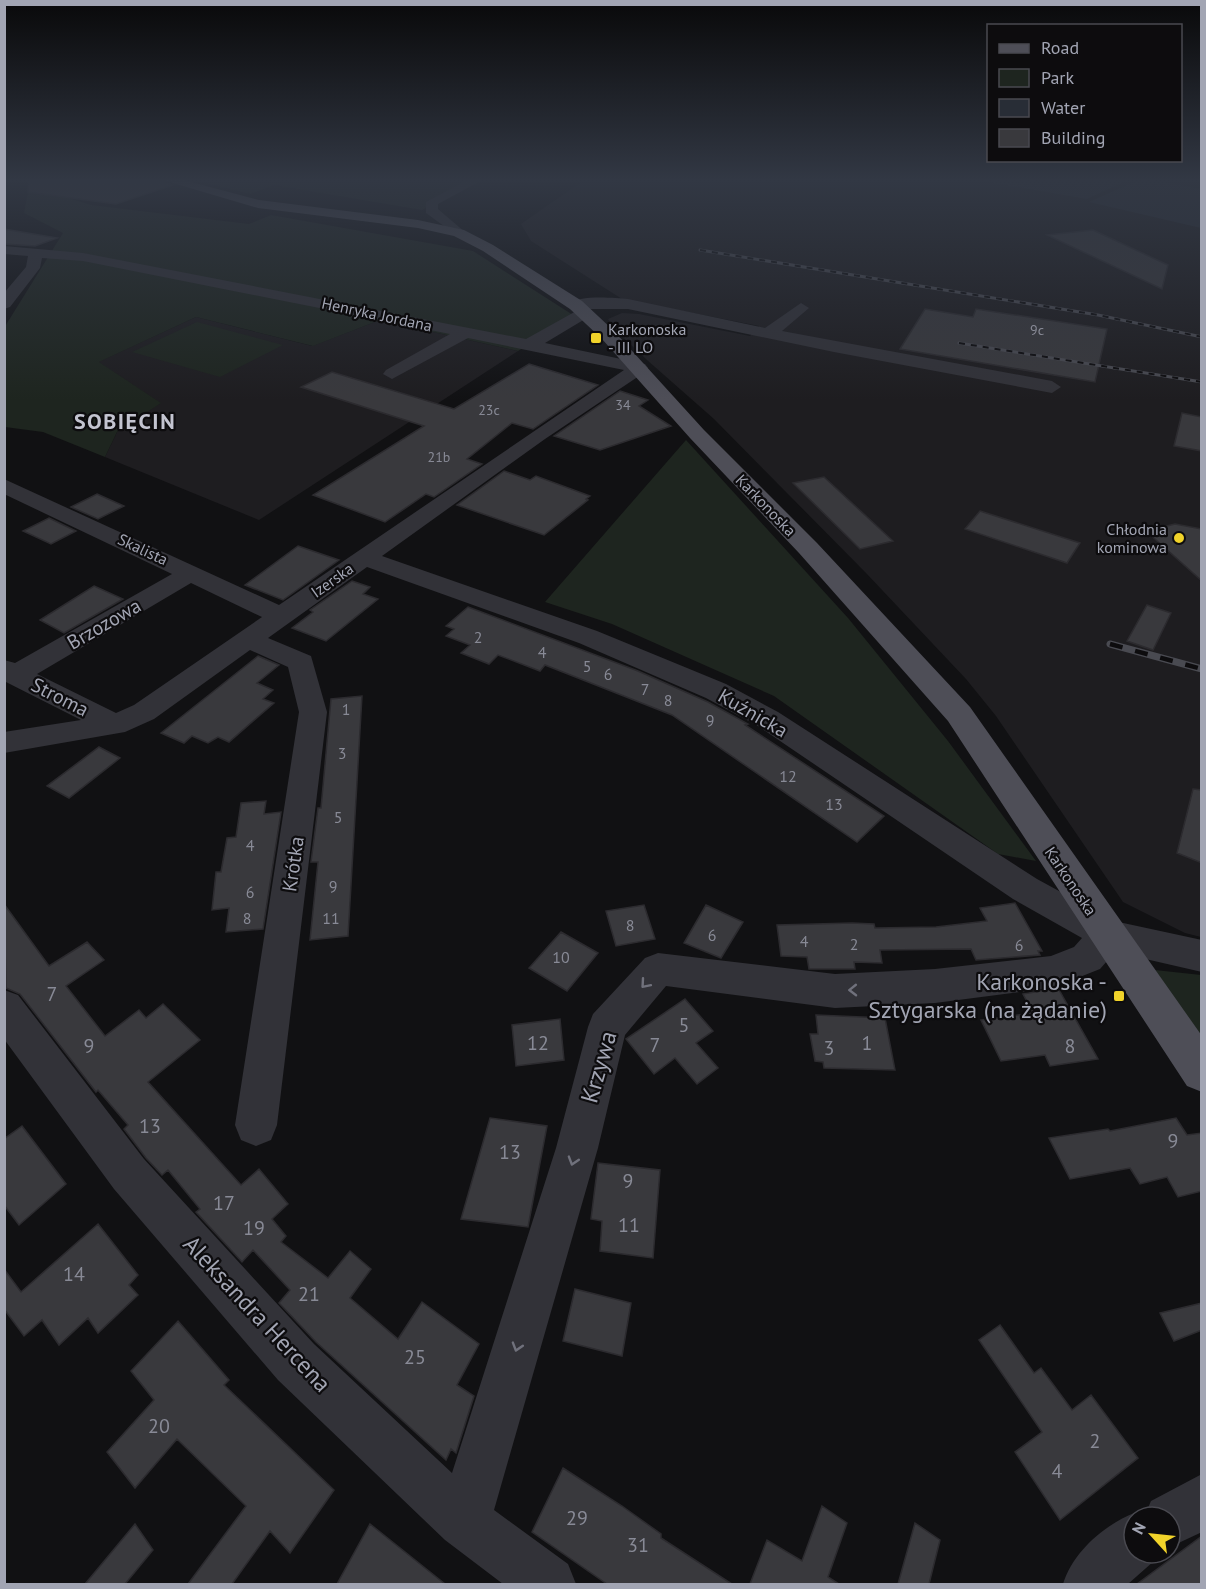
<svg xmlns="http://www.w3.org/2000/svg" width="1206" height="1589" font-family="'PT Sans',sans-serif">
<rect width="100%" height="100%" fill="#111113"/>
<!-- built -->
<path fill="#1e1d20" d="M587,178h614v759l-16,-4 -62,-31 -127,-186 -30,-37 -100,-106 -152,-154 -67,-59 -34,-32 -5,-9 14,-6 17,1 111,22 9,-10 -137,-27 -91,-58 -10,-17z
M196,317l116,29 68,-26 138,31 -259,169 -154,-63 12,-25 43,-29 -62,-41z"/>
<!-- green -->
<path fill="#1e251f" d="M184,178h302l-64,32 -148,-25 -23,9z
M28,192l31,3 32,10 158,19 22,-9 202,36 100,64 -55,36 -138,-31 -67,26 -117,-29 -97,45 62,41 -44,29 -12,25 -62,-25 -38,-5 -1,-99 59,-95 -39,-20z
M197,322l86,23 -63,32 -88,-25z
M686,440l162,178 100,123 88,120 -38,-7 -224,-158 -162,-72 -67,-22z
M1155,970l46,5v63z"/>
<!-- water -->
<path fill="#282d36" d="M975,178h157l-45,21 -111,-19z
M1143,178l58,11v39l-112,-26z"/>
<!-- building -->
<path fill="#39393d" stroke="#2c2b2f" stroke-width="1.5" d="M29,178h125l19,7 -57,19 -88,-12z
M4,229l53,9 -22,8 -31,-2z
M1093,230l75,35 -6,24 -115,-54z
M925,309l48,8 3,-8 131,20 -12,53 -195,-33z
M529,364l69,21 -65,44 -21,-6 -45,36 15,5 -48,33 -8,-3 -41,28 -72,-27 111,-69 -123,-39 31,-15 122,37z
M620,391l28,9 -9,6 32,20 -71,24 -46,-14z
M1182,413l20,4v34l-28,-5z
M504,471l26,9 6,-4 54,20 -4,3 2,1 -44,35 -87,-30z
M824,477l69,64 -33,8 -67,-66z
M97,494l27,12 -26,13 -27,-12z
M980,511l100,32 -13,20 -102,-34z
M49,518l27,13 -25,13 -28,-13z
M1175,524l27,5v52l-56,-50z
M298,546l41,14 -56,40 -38,-15z
M352,581l18,6 -7,7 15,5 -52,42 -34,-13 21,-16 -3,-2z
M94,586l29,13 -59,34 -24,-13z
M1147,605l24,8 -18,37 -26,-9z
M468,607l170,64 70,31 40,22 -3,1 139,91 -27,26 -185,-127 -127,-50 -5,6 -42,-16 -9,9 -28,-11 9,-8 -24,-9 8,-7 -8,-3z
M258,656l21,9 -22,18 16,7 -10,9 11,4 -45,39 -11,-5 -10,6 -16,-7 -8,7 -23,-10z
M362,696l-14,240 -38,4 8,-78h-7l7,-54h3l10,-109z
M99,747l21,11 -51,40 -22,-12z
M1193,789l9,1v73l-25,-10z
M266,801l-2,13 17,-2 -18,117 -37,3 3,-24 -17,2 4,-38h5l6,-34 9,-1 5,-34z
M1015,903l27,48h-4l2,4 -64,5 -5,-11 -91,1 2,13 -28,-1 1,7h-46l-2,-12 -26,-1 -4,-31 75,-2 22,1 1,4 61,-1 51,-6 -7,-13z
M4,904l45,62 38,-24 17,18 -38,26 39,50 34,-26 7,8 17,-14 37,36 -52,42 93,103 18,-16 29,35 -16,15 14,17 -5,6 47,36 22,-27 21,18 -21,29 48,41 24,-37 57,42 -22,41 17,11 -18,57 -5,-4 -5,11 -130,-118 -37,-39 11,-13 -37,-40 -11,12 -46,-50 4,-3 -32,-39 -6,5 -16,-17 -22,-29 4,-4 -30,-35 -2,2 -76,-98 -14,-6z
M644,905l11,34 -39,7 -10,-35z
M706,905l37,17 -22,36 -37,-15z
M561,932l37,21 -31,38 -38,-23z
M1058,988l40,71 -48,7 -5,-11 -44,6 -20,-41 52,-7 -10,-19z
M685,999l28,32 -17,12 22,25 -21,16 -22,-26 -21,16 -28,-35z
M816,1015l69,3 10,52 -71,-2 -1,-6 -8,-1 -5,-27h8z
M560,1019l4,41 -48,6 -4,-41z
M490,1118l57,8 -19,101 -67,-8z
M1176,1118l11,17 15,-2v58l-24,6 -11,-20 -27,7 -10,-16 -60,11 -21,-41 59,-9 2,2z
M22,1126l44,58 -47,41 -15,-20v-66z
M598,1163l62,7 -7,88 -53,-7 2,-30 -11,-2z
M98,1224l40,51 -9,10 9,10 -40,38 -10,-15 -29,27 -17,-25 -18,16 -20,-27v-40l17,23z
M575,1289l56,14 -9,53 -59,-15z
M1202,1303v27l-28,11 -14,-28z
M178,1321l51,59 -5,5 110,105 -44,63 -20,-22 -38,53h-44l58,-78 -69,-67 -42,49 -28,-36 47,-52 -23,-29z
M1000,1325l34,48 7,-5 31,42 19,-15 47,63 -78,62 -45,-68 27,-20 -63,-92z
M563,1468l59,38 39,28v4l71,46h-125l-75,-52z
M822,1506l25,17 -19,54 11,7h-89l17,-44 35,21z
M915,1523l25,17 -11,44h-31z
M135,1524l18,26 -28,34h-40z
M370,1524l75,60h-108z
M1202,1536v48h-65z"/>
<g fill="none" stroke-linecap="round" stroke-linejoin="round">
<!-- minor -->
<path fill="#323238" fill-rule="evenodd" d="M471,178h15l-48,26v5l28,24 -7,4 -33,-24v-11z
M4,246l79,7 443,86 52,-29 -8,-2 -2,-3c10,-11 46,-7 60,-6l137,29 36,-25 8,5 -27,23 270,50 9,6 -9,6 -218,-41 -206,-43h-41l5,4 -2,3 -45,27 100,21 3,4 -3,4 -100,67 -163,117 215,75 129,53 52,28 259,167 77,42 88,19v32l-87,-20 -15,17 -48,19 -117,15 -100,5 -169,-22 -41,49 -27,113 -104,362 74,54 8,20h-73l-58,-44 -167,-160 -164,-191 -110,-150v-49l14,5 126,164 170,185 138,129 104,-325 32,-121 5,-13 52,-56 13,-5 177,21 100,-5 116,-13 23,-9 8,-9 -69,-39 -255,-173 -52,-28 -127,-55 -212,-76 -99,71 43,18 16,56 -50,413 -6,15 -15,6 -15,-6 -6,-15 64,-413 -11,-45 -38,-17 -96,69 -29,13 -121,21v-21l77,-12 -77,-39v-21l11,3 157,-89 -168,-80v-15l275,126 345,-235 -156,-32 -76,41 -9,-5 3,-4 64,-36 -367,-73 -41,-3 -2,10 -30,39 -6,2v-16l22,-26 2,-11 -24,-2zM191,583l71,34 -128,88 -18,8 -79,-39z
M1202,1474v58l-32,15v-30h-26l7,-16z
M1134,1513l9,4h-9v36h23l-3,8 -26,23h-65c10,-32 40,-58 71,-71z"/>
<!-- major -->
<path fill="#4e4e57" fill-rule="evenodd" d="M156,178h20l83,22 159,20 46,10 29,15 89,56 32,30 90,99 113,113 153,164 232,329v56l-15,-6 -239,-365 -149,-168 -109,-115 -88,-99 -32,-30 -87,-58 -29,-15 -36,-8 -160,-20z"/>
<defs>
<path id="rail-far1" d="M700,250l398,65 104,22
M959,343l243,39"/>
<path id="rail" d="M1110,644l92,25"/>
</defs>
<!-- rail-far1 casing -->
<use href="#rail-far1" stroke="#494a51" stroke-width="3"/>
<!-- rail casing -->
<use href="#rail" stroke="#494a51" stroke-width="7"/>
<!-- rail-far1 -->
<use href="#rail-far1" stroke="#0d0c0e" stroke-width="2" stroke-dasharray="6" stroke-linecap="butt"/>
<!-- rail -->
<use href="#rail" stroke="#0d0c0e" stroke-width="4.5" stroke-dasharray="13" stroke-linecap="butt"/>
</g>
<!-- one-way arrows -->
<defs><path id="oneway-chevron" d="M-2-3.5L2.5 0L-2 3.5" fill="none" stroke-width="1.6" stroke-linecap="round" stroke-linejoin="round" transform="scale(1.5)"/></defs>
<g stroke="#70717c">
<use href="#oneway-chevron" transform="translate(645 984) rotate(131)"/>
<use href="#oneway-chevron" transform="translate(853 990) rotate(179)"/>
<use href="#oneway-chevron" transform="translate(573 1161) rotate(107)"/>
<use href="#oneway-chevron" transform="translate(517 1347) rotate(107)"/>
</g>
<!-- sky -->
<linearGradient id="sky" x2="0" y2="1"><stop stop-color="#09090a"/><stop offset="0.45" stop-color="#323844"/><stop offset="1" stop-color="#323844" stop-opacity="0"/></linearGradient>
<rect width="1206" height="400" fill="url(#sky)"/>
<!-- markers -->
<g fill="#f1d32a" stroke="#0d0c0e" stroke-width="2">
<rect x="590" y="332" width="12" height="12" rx="3"/>
<circle cx="1179" cy="538" r="6"/>
<rect x="1113" y="990" width="12" height="12" rx="3"/>
</g>
<g text-anchor="middle" stroke-width="4.5" stroke-linejoin="round" paint-order="stroke">
<!-- far-number labels -->
<g font-size="14" fill="#888a96">
<text x="1037" y="335">9c</text>
<text x="623" y="410">34</text>
<text x="489" y="415">23c</text>
<text x="439" y="462">21b</text>
</g>
<!-- far-street labels -->
<g font-size="16" fill="#a2a5b3" stroke="#0d0c0e">
<text transform="translate(377 314) rotate(12)" y="6">Henryka Jordana</text>
<text transform="translate(766 505) rotate(46)" y="6">Karkonoska</text>
<text transform="translate(143 549) rotate(25)" y="6">Skalista</text>
<text transform="translate(332 580) rotate(-35)" y="6">Izerska</text>
<text transform="translate(1071 881) rotate(56)" y="6">Karkonoska</text>
</g>
<!-- far-poi labels -->
<g font-size="16" fill="#a2a5b3" stroke="#0d0c0e" text-anchor="start">
<text x="608" y="335">Karkonoska<tspan x="608" dy="18">- III LO</tspan></text>
<text x="1167" y="535" text-anchor="end">Chłodnia<tspan x="1167" dy="18">kominowa</tspan></text>
</g>
<!-- number labels -->
<g font-size="16" fill="#888a96">
<text x="478" y="643">2</text>
<text x="542" y="658">4</text>
<text x="587" y="672">5</text>
<text x="608" y="680">6</text>
<text x="645" y="695">7</text>
<text x="668" y="706">8</text>
<text x="346" y="715">1</text>
<text x="710" y="726">9</text>
<text x="342" y="759">3</text>
<text x="788" y="782">12</text>
<text x="834" y="810">13</text>
<text x="338" y="823">5</text>
<text x="250" y="851">4</text>
<text x="333" y="892">9</text>
<text x="250" y="898">6</text>
<text x="247" y="924">8</text>
<text x="331" y="924">11</text>
<text x="630" y="931">8</text>
<text x="712" y="941">6</text>
<text x="804" y="947">4</text>
<text x="854" y="950">2</text>
<text x="1019" y="951">6</text>
<text x="561" y="963">10</text>
</g>
<!-- street labels -->
<g font-size="20" fill="#a2a5b3" stroke="#0d0c0e">
<text transform="translate(104 624) rotate(-30)" y="7">Brzozowa</text>
<text transform="translate(60 697) rotate(27)" y="7">Stroma</text>
<text transform="translate(753 713) rotate(30)" y="7">Kuźnicka</text>
<text transform="translate(293 864) rotate(-82)" y="7">Krótka</text>
</g>
<!-- near-number labels -->
<g font-size="20" fill="#888a96">
<text x="52" y="1001">7</text>
<text x="684" y="1032">5</text>
<text x="538" y="1050">12</text>
<text x="867" y="1050">1</text>
<text x="655" y="1052">7</text>
<text x="89" y="1053">9</text>
<text x="1070" y="1053">8</text>
<text x="829" y="1055">3</text>
<text x="150" y="1133">13</text>
<text x="1173" y="1148">9</text>
<text x="510" y="1159">13</text>
<text x="628" y="1188">9</text>
<text x="224" y="1210">17</text>
<text x="629" y="1232">11</text>
<text x="254" y="1235">19</text>
<text x="74" y="1281">14</text>
<text x="309" y="1301">21</text>
<text x="415" y="1364">25</text>
<text x="159" y="1433">20</text>
<text x="1095" y="1448">2</text>
<text x="1057" y="1478">4</text>
<text x="577" y="1525">29</text>
<text x="638" y="1552">31</text>
</g>
<!-- far-district labels -->
<g font-size="22" font-weight="bold" letter-spacing="1.5" fill="#c3c4d0" stroke="#0d0c0e">
<text x="125" y="429">SOBIĘCIN</text>
</g>
<!-- near-poi labels -->
<g font-size="24" fill="#a2a5b3" stroke="#0d0c0e" text-anchor="end">
<text x="1107" y="990">Karkonoska -<tspan x="1107" dy="28">Sztygarska (na żądanie)</tspan></text>
</g>
<!-- near-street labels -->
<g font-size="24" fill="#a2a5b3" stroke="#0d0c0e">
<text transform="translate(599 1067) rotate(-74)" y="8">Krzywa</text>
<text transform="translate(257 1314) rotate(47)" y="8">Aleksandra Hercena</text>
</g>
</g>
<!-- border -->
<rect width="1206" height="1589" fill="none" stroke="#a2a5b3" stroke-width="12"/>
<!-- legend -->
<rect x="987" y="24" width="195" height="138" fill="#0d0c0e" stroke="#494950" stroke-width="1.5"/>
<rect x="999" y="44" width="30" height="9" fill="#4e4e57" stroke="#494950" stroke-width="1.5"/>
<text x="1041" y="54" font-size="18" fill="#a2a5b3">Road</text>
<rect x="999" y="69" width="30" height="18" fill="#1e251f" stroke="#494950" stroke-width="1.5"/>
<text x="1041" y="84" font-size="18" fill="#a2a5b3">Park</text>
<rect x="999" y="99" width="30" height="18" fill="#282d36" stroke="#494950" stroke-width="1.5"/>
<text x="1041" y="114" font-size="18" fill="#a2a5b3">Water</text>
<rect x="999" y="129" width="30" height="18" fill="#39393d" stroke="#494950" stroke-width="1.5"/>
<text x="1041" y="144" font-size="18" fill="#a2a5b3">Building</text>
<!-- north arrow -->
<g transform="translate(1152 1535) rotate(297)"><circle r="28" fill="#0d0c0e" stroke="#494950" stroke-width="1.5"/>
<path d="M0-4.5L10 22L0 15L-10 22Z" fill="#f1d32a"/>
<text y="-9" font-size="16" font-weight="bold" text-anchor="middle" fill="#a2a5b3">N</text>
</g>
</svg>
